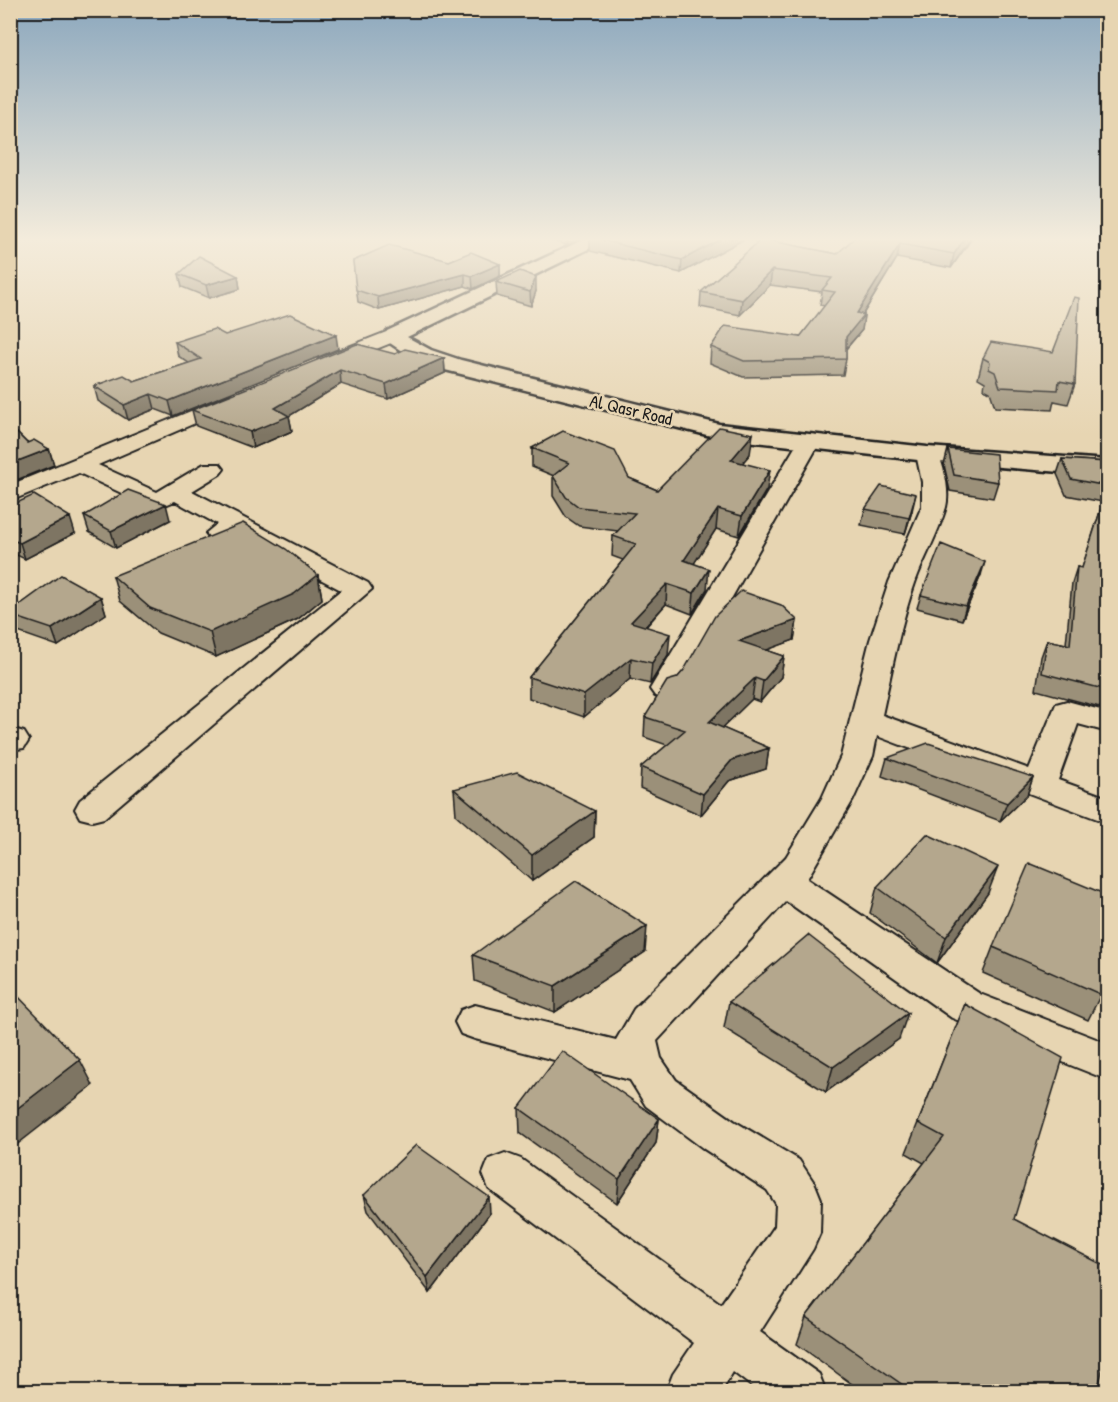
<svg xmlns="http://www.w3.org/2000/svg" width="1118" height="1402" font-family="'Patrick Hand',sans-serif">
<rect width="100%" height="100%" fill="#e7d5b2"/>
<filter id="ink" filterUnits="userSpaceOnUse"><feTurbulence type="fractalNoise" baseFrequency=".0167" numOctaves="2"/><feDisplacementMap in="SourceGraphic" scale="12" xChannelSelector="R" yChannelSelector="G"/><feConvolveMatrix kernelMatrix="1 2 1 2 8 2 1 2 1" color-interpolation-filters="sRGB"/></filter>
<g filter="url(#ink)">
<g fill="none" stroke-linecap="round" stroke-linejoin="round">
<defs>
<path id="minor" d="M394,329l7,2 3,4 -3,4 -67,27h-14l-3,-4 3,-4z
M230,395l7,2 4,4 -4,4 -139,60 59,27 47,-28h16l4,5 -4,5 -28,17 176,92 4,6 -268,229 -12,3 -12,-3 -5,-9 5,-9 261,-210 -106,-56 -16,7 -9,-3 -4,-5 11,-9 -42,-23 -17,7 -9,-2 -70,-33 -69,28v-16z
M809,435l8,2 3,5 -140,247 -5,7 -10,3 -10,-3 -5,-7 148,-247 3,-5z
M927,447l8,2c9,14 15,42 11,58 -7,25 -21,49 -30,73 -16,44 -24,90 -34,135l147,54 27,-65 11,-3 41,11v20l-30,-8 -20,56 50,18v25l-231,-87 -4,20 -20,44 -46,79 173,115 124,48 4,-1v39l-156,-62 -166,-117 -129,140 4,17 15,22 58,41 65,39 16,24 6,15 -1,34 -7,16 -53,83 59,42 7,18h-67l-26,-20 -12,20h-55l7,-18 21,-31 -205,-154 -6,-15 6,-15 16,-6 16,6 200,145 54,-78 1,-22 -9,-14 -63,-41 -58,-43 -16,-26 -155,-41 -14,-5 -6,-12 6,-12 14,-5 141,35 18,-31 152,-152 36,-59 19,-42 29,-116 19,-58 33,-76v-24l-6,-28 3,-5z
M10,728l14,4 5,8 -5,8 -14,2z"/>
<path id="tertiary" d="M587,238h24l-204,99 24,13 30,10 258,64 208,23 181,13v16l-181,-15 -208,-23 -274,-68 -30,-10 -31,-21 3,-8z"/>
</defs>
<!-- minor casing -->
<use href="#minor" stroke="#1c1c1c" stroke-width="4"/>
<!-- tertiary casing -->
<use href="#tertiary" stroke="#1c1c1c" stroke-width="5"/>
<!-- minor -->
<use href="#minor" fill="#e7d5b2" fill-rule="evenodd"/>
<!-- tertiary -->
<use href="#tertiary" fill="#e7d5b2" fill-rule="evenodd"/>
</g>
<!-- wall -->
<path fill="#9b9079" stroke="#1c1c1c" stroke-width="1.5" d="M542,238h39l-14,7z
M590,238h156l-65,35 -91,-22z
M762,239l75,15 15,-13 119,-1 -20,28 -54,-10 -34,56 1,1 -2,15 -16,19v10l-3,16 -100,2 -33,-14 1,-16 89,-10 25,-31 -5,-1 2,-13 -52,-7 -30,30 -40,-8 1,-15z
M353,261h96l51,3v12l-27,13 -8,-3 -86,24 -21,-8z
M179,274l59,2 2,13 -31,9 -27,-11z
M496,282l40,9 -5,15 -34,-10z
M225,335l113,14 -165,67 -18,-7 -27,11 -30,-19 -4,-15 40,-5 55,-18 -11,-7 -3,-14z
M395,354l49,4 1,15 -57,26 -47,-15 -52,32 3,15 -39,17 -57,-22 -4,-16z
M983,358l92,26 -7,20 -14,-3 -2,9 -57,-3 -5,-15 -6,-3 1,-7 -7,-4z
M10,426l17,17 22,6 5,16 -40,16 -4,-2z
M532,448l97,30 28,12 93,-36 -8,9 25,26 -28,47 -23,-7 -22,34 13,26 -15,25 -26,-10 -20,23 22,28 -18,29 -20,-5 -46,38 -55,-19v-21l94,-117 -11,-4 1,-20 5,-5 -39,-5 -13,-9 -13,-21v-20h1l-22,-9z
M948,449l50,33 -5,16 -43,-7 -6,-26z
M1062,459l45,3v247l-71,-19 5,-33 6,-17 19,4 6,-61 5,-16 5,1 21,-66 -37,-7 -9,-21z
M10,506l65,27 -50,26 -15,-7z
M865,509l47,2 -7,23 -44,-9z
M84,516l86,4 -54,28 -27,-16z
M318,575l4,24 -24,20 -82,38 -58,-24 -38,-32 -7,-25z
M981,575l-19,45 -45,-12 4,-13z
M101,597l5,17 -48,32 -43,-15 -5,-12v-7z
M797,620l-3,20 -28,10 18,6 -3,21 -21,25 -8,-3 -30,29 47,20 -3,21 -37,12 -28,34 -61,-27 1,-21 26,-22 -23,-8 1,-20 39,-47z
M887,758l146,19 -6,18 -27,26 -118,-45z
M454,789l141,22 -1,26 -62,44 -76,-66z
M877,887l111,6 -51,70 -67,-50z
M993,947l114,35 -19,38 -105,-47z
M645,952l-90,60 -80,-31 -2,-26z
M729,1002l170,37 -73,53 -102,-64z
M965,1004l49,215 83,173h-234l-66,-48 9,-27 118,-154 -18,-10z
M519,1108l140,11 -3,24 -39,60 -97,-70z
M364,1195l126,18 -60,80 -62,-82z"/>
<!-- shaded-wall -->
<path fill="#7e7563" stroke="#1c1c1c" stroke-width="1.5" d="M567,238h14l-14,7z
M723,238h23l-65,35 1,-13z
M965,238h6l-20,30 3,-14z
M900,244l-3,14 -39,64 6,-7 -2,15 -19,22 3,-15 11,-24z
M500,264v12l-27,13 -1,-13z
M772,270l-2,15 -30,30 2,-15z
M465,274v12l-86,24 -1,-13z
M238,276l2,13 -31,9 -3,-13z
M536,277v14l-5,15 -1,-14z
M336,335l2,14 -165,67 -4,-15z
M444,358l1,15 -57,26 -2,-15z
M340,370l1,14 -52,32 3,15 -39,17 -3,-16 25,-24z
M151,394l4,15 -27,11 -4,-15z
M753,434l-3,20 -21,25 2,-19z
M49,449l5,16 -40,16 -4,-10v-7z
M770,470l-3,19 -28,47 3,-20z
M916,494l-4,17 -7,23 4,-16z
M166,504l4,16 -54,28 -5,-17z
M718,509l-2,20 -33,52 1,-21z
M70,517l5,16 -50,26 -5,-16z
M985,562l-4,13 -19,45 4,-14z
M709,569l-2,20 -15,25 2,-21z
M318,575l4,24 -24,20 -82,38 -6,-25z
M667,584l-1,20 -36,39 1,-21z
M101,597l5,17 -48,32 -6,-17z
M797,620l-3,20 -57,21 2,-20z
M670,634l-2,21 -18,29 2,-21z
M784,656l-3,21 -21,25 3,-21z
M631,658l-1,21 -46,38v-22z
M755,678l-3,21 -45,44 2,-21z
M769,748l-3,21 -37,12 -28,34 2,-21 29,-34z
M1033,777l-6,18 -27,26 7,-18z
M595,811l-1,26 -62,44v-26z
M998,867l-10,26 -51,70 9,-26z
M647,926l-2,26 -90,60v-26z
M908,1013l-9,26 -73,53 7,-25z
M80,1060l13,25 -83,65v-36z
M659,1119l-3,24 -39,60 2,-24z
M489,1197l1,16 -60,80 -3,-16z"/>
<!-- building -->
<path fill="#b4a78d" stroke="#1c1c1c" stroke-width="1.5" d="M593,238h130l-41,22z
M854,238h111l-11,16 -54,-10 -43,69 7,2 -18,22v22l-102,2 -33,-14 14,-21 75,11 35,-45 -13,-2 10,-12 -60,-8 -30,30 -41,-8 61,-53 75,15z
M389,245l60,16 22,-9 29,12 -28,12 -7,-2 -87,23 -22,-7 -3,-29z
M199,256l39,20 -32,9 -27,-11z
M520,271l16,6 -6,15 -34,-10z
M1074,297l5,1 -4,86 -16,-3 -1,9 -58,-3 -5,-15 -6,-3 1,-7 -7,-4 8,-16 62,10z
M290,314l46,21 -167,66 -18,-7 -27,11 -30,-19 30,-11 10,6 67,-22 -26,-17 39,-13 11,6z
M357,344l38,10 10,-5 39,9 -58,26 -46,-14 -65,38 14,8 -39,16 -58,-22z
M10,426l17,17 7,-3 15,9 -39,15z
M719,427l34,7 -22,26 39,10 -28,46 -24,-7 -34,51 25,9 -15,24 -27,-9 -36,38 39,12 -18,29 -21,-5 -47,37 -55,-18 107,-133 -23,-8 22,-23 -56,-6 -13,-10 -13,-21 16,-13 -37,-15 31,-17 52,20 14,27 28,12z
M948,449l48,5 2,28 -44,-7z
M1062,459l45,3v24l-36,-7z
M881,486l35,8 -7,24 -44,-9z
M128,490l38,14 -55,27 -27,-15z
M1107,490v200l-65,-17 5,-33 23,5 7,-78 5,1z
M34,495l36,22 -50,26 -10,-4v-33z
M243,523l43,26 32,26 -24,19 -84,38 -60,-24 -37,-32z
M941,544l44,18 -19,44 -45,-11z
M61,575l40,22 -49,32 -42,-14v-3z
M741,591l40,14 16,15 -58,21 45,15 -21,25 -8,-3 -46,44 60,26 -37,12 -29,34 -62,-27 44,-37 -40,-13 22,-36 10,-3 7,-8 31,-54z
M928,743l105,34 -26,26 -120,-45z
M517,772l78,39 -63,44 -78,-66z
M927,834l71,33 -52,70 -69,-50z
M1029,863l78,32v87l-5,13 -109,-48z
M576,881l71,45 -92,60 -82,-31z
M808,935l100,78 -75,54 -104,-65z
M13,991l67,69 -70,54v-121z
M965,1004l98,54 -49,161 93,48v83l-10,42h-184l-107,-75 138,-180 -26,-14z
M562,1051l97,68 -40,60 -100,-71z
M416,1145l73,52 -62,80 -63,-82z"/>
</g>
<!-- sky -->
<linearGradient id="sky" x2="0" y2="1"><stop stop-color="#8ba7bd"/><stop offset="0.55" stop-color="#f4ecdc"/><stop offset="1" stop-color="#f4ecdc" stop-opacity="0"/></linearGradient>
<rect width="1118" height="435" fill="url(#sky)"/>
<g text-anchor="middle" stroke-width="5" stroke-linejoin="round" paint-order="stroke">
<!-- far-street labels -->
<g font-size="18" fill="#1c1c1c" stroke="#e7d5b2">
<text transform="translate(631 410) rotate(13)" y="6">Al Qasr Road</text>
</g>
</g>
<!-- margin -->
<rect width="1118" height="1402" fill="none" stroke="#e7d5b2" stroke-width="36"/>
<rect x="18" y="18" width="1082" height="1366" fill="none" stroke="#1c1c1c" stroke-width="2" filter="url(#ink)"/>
</svg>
